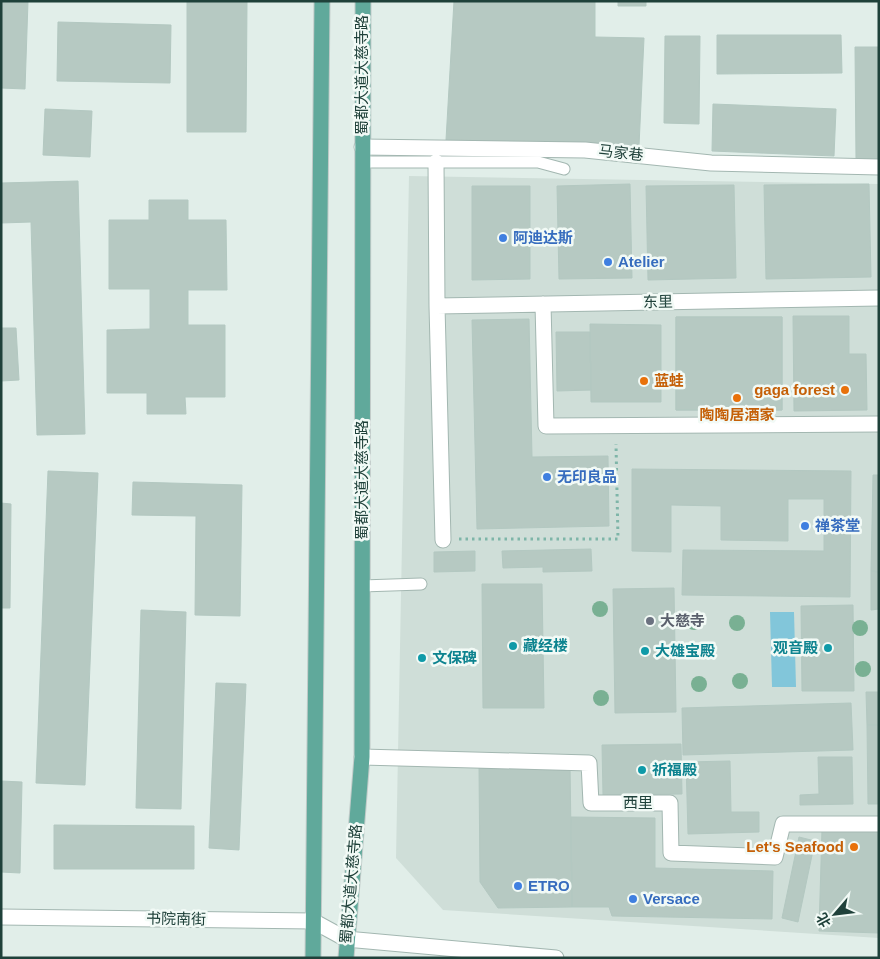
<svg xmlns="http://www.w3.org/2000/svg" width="880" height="959" font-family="Helvetica,'Noto Sans SC',sans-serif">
<rect width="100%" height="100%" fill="#e1eee9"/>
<!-- built -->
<path fill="#cfded8" d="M409,176l470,8v754l-436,-28 -47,-52z"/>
<!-- water -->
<path fill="#82c6da" d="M770,612h24l2,75h-24z"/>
<!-- building -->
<path fill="#b6c9c2" stroke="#b3c8c1" d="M1,1h27l-3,88 -24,-1z
M187,1h60l-1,131h-59z
M454,1h141v36l49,1 -5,108 -193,-6z
M618,1h28v5h-28z
M58,22l113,3 -1,58 -113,-2z
M717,35h124l1,38 -125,1z
M665,36h35l-1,88 -35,-1z
M855,47h24v112h-23z
M713,104l123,5 -2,47 -122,-5z
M45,109l47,2 -2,46 -47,-2z
M78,181l7,253 -48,1 -6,-213 -30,1v-40z
M630,184l2,94 -73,1 -2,-93z
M869,184l2,93 -105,2 -2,-94z
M734,185l2,93 -88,2 -2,-94z
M472,186h58v93l-58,1z
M149,200h39v20h38l1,70h-39v35h37v72h-40l1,17h-39v-21h-40v-63l43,-1v-40h-41v-69h40z
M793,316h56v38h17l1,56 -73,1z
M676,317h106v93h-106z
M676,317h106v93h-106z
M529,319l3,138 76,-1 1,70 -132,3 -5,-209z
M590,324l71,1v77h-70z
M1,328h15l3,52 -18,1z
M556,332h34l1,58 -34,1z
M632,469l219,2 -1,126 -168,-2 1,-45 141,1v-52h-36v42l-67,-1v-34l-50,-1v47l-39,-1z
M48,471l50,2 -13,312 -49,-2z
M873,475h6v97l-8,-1z
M133,482l109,3 -2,131 -45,-1 1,-99 -64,-1z
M1,503l10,1 -1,104h-9z
M591,549l1,22 -49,1v-5l-40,1 -1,-17z
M475,551v20l-41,1v-20z
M871,571l8,1v37l-8,1z
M482,584h60l2,124h-61z
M674,588l2,124 -61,1 -2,-124z
M853,605l1,86h-52l-1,-85z
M141,610l45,2 -5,197 -45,-1z
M216,683l30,1 -7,166 -30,-2z
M866,692h13v33h-12z
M851,703l2,47 -170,5 -1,-47z
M867,725h12v79h-11z
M681,744l1,50 -79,1 -1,-50z
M818,757h34l1,47 -53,1v-10l19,-1z
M730,761l1,51h28v20l-71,2 -2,-72z
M570,765l2,142 -74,1 -18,-26 -1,-116z
M1,781l21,1 -2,91 -19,-1z
M571,817l84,1v50l118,3 -1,48 -160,-3 -3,-9h-37z
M54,825l140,1v43h-140z
M822,829l57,2v102l-60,-2z
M799,837l16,4 -17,81 -16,-4z"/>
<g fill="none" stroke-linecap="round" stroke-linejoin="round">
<defs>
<path id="service" d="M362,162h176l26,7
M362,586l59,-2"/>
<path id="pedestrian" d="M436,162l1,144 6,234
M543,304l3,122 333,-2
M437,306l442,-8
M362,757l227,6 2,40h79l1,50 104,4 8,-33h96"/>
<path id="minor" d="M362,147l223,3 126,13 168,4
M1,917l312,4 33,18 210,19"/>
<path id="primary" d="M313,958l9,-957
M346,958l16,-201 1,-756"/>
</defs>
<!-- service casing -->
<use href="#service" stroke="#a3b7b1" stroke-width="13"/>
<!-- pedestrian casing -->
<use href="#pedestrian" stroke="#a3b7b1" stroke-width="17"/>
<!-- minor casing -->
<use href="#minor" stroke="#a3b7b1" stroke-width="17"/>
<!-- primary casing -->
<use href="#primary" stroke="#c0cac8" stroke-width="17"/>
<!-- path -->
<path stroke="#7eb5a8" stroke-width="3" stroke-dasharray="2.5 4" stroke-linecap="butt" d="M459,539h159l-2,-95"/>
<!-- service -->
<use href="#service" stroke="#fff" stroke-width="11"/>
<!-- pedestrian -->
<use href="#pedestrian" stroke="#fff" stroke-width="15"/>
<!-- minor -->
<use href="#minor" stroke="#fff" stroke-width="15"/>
<!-- primary -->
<use href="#primary" stroke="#60a99b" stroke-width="15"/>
</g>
<!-- trees -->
<g fill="#79b093">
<circle cx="600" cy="609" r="8"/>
<circle cx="694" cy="622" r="8"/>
<circle cx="737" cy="623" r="8"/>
<circle cx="860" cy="628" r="8"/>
<circle cx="863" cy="669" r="8"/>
<circle cx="740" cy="681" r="8"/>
<circle cx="699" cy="684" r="8"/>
<circle cx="601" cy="698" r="8"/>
</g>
<!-- markers -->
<g fill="#3f7fe0" stroke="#f2faf6" stroke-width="2">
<circle cx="503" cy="238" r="5"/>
<circle cx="608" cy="262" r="5"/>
<circle cx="547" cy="477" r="5"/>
<circle cx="805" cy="526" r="5"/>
<circle cx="518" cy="886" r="5"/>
<circle cx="633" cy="899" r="5"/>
</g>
<g fill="#e8710a" stroke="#f2faf6" stroke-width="2">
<circle cx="644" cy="381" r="5"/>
<circle cx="845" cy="390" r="5"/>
<circle cx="737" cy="398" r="5"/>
<circle cx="854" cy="847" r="5"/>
</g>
<circle fill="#6b7280" stroke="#f2faf6" stroke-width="2" cx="650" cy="621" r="5"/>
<g fill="#0f9aa8" stroke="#f2faf6" stroke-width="2">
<circle cx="513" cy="646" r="5"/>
<circle cx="828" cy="648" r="5"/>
<circle cx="645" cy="651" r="5"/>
<circle cx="422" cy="658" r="5"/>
<circle cx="642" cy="770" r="5"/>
</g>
<g text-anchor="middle" stroke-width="5" stroke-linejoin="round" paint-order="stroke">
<!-- street labels -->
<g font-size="15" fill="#1f413a" stroke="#f2faf6">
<text transform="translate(362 75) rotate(-90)" y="5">蜀都大道大慈寺路</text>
<text transform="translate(621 153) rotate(6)" y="5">马家巷</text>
<text transform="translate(658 302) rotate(-1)" y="5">东里</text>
<text transform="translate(362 480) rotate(-90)" y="5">蜀都大道大慈寺路</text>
<text x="638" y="808">西里</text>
<text transform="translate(351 884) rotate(-85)" y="5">蜀都大道大慈寺路</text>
<text transform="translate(176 919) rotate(1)" y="5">书院南街</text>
</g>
<!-- shop labels -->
<g font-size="15" font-weight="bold" fill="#366cbe" stroke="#f2faf6" text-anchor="start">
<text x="513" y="243">阿迪达斯</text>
<text x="618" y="267">Atelier</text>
<text x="557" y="482">无印良品</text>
<text x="815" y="531">禅茶堂</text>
<text x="528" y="891">ETRO</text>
<text x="643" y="904">Versace</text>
</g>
<!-- food labels -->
<g font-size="15" font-weight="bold" fill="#c56008" stroke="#f2faf6" text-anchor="end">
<text x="654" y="386" text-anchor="start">蓝蛙</text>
<text x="835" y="395">gaga forest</text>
<text x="737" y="420" text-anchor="middle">陶陶居酒家</text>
<text x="844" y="852">Let's Seafood</text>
</g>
<!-- worship labels -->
<g font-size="15" font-weight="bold" fill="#5b616d" stroke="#f2faf6" text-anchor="start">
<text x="660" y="626">大慈寺</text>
</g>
<!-- culture labels -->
<g font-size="15" font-weight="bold" fill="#0d838f" stroke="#f2faf6" text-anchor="start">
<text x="523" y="651">藏经楼</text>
<text x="818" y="653" text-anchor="end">观音殿</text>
<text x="655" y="656">大雄宝殿</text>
<text x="432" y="663">文保碑</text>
<text x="652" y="775">祈福殿</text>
</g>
</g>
<!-- border -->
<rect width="880" height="959" fill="none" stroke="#1f413a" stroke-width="5"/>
<!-- north arrow -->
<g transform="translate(835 914) rotate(242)" stroke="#f2faf6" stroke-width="4" paint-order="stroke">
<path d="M0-4L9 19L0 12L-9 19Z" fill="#1f413a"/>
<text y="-8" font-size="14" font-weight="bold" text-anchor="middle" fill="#1f413a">北</text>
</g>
</svg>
